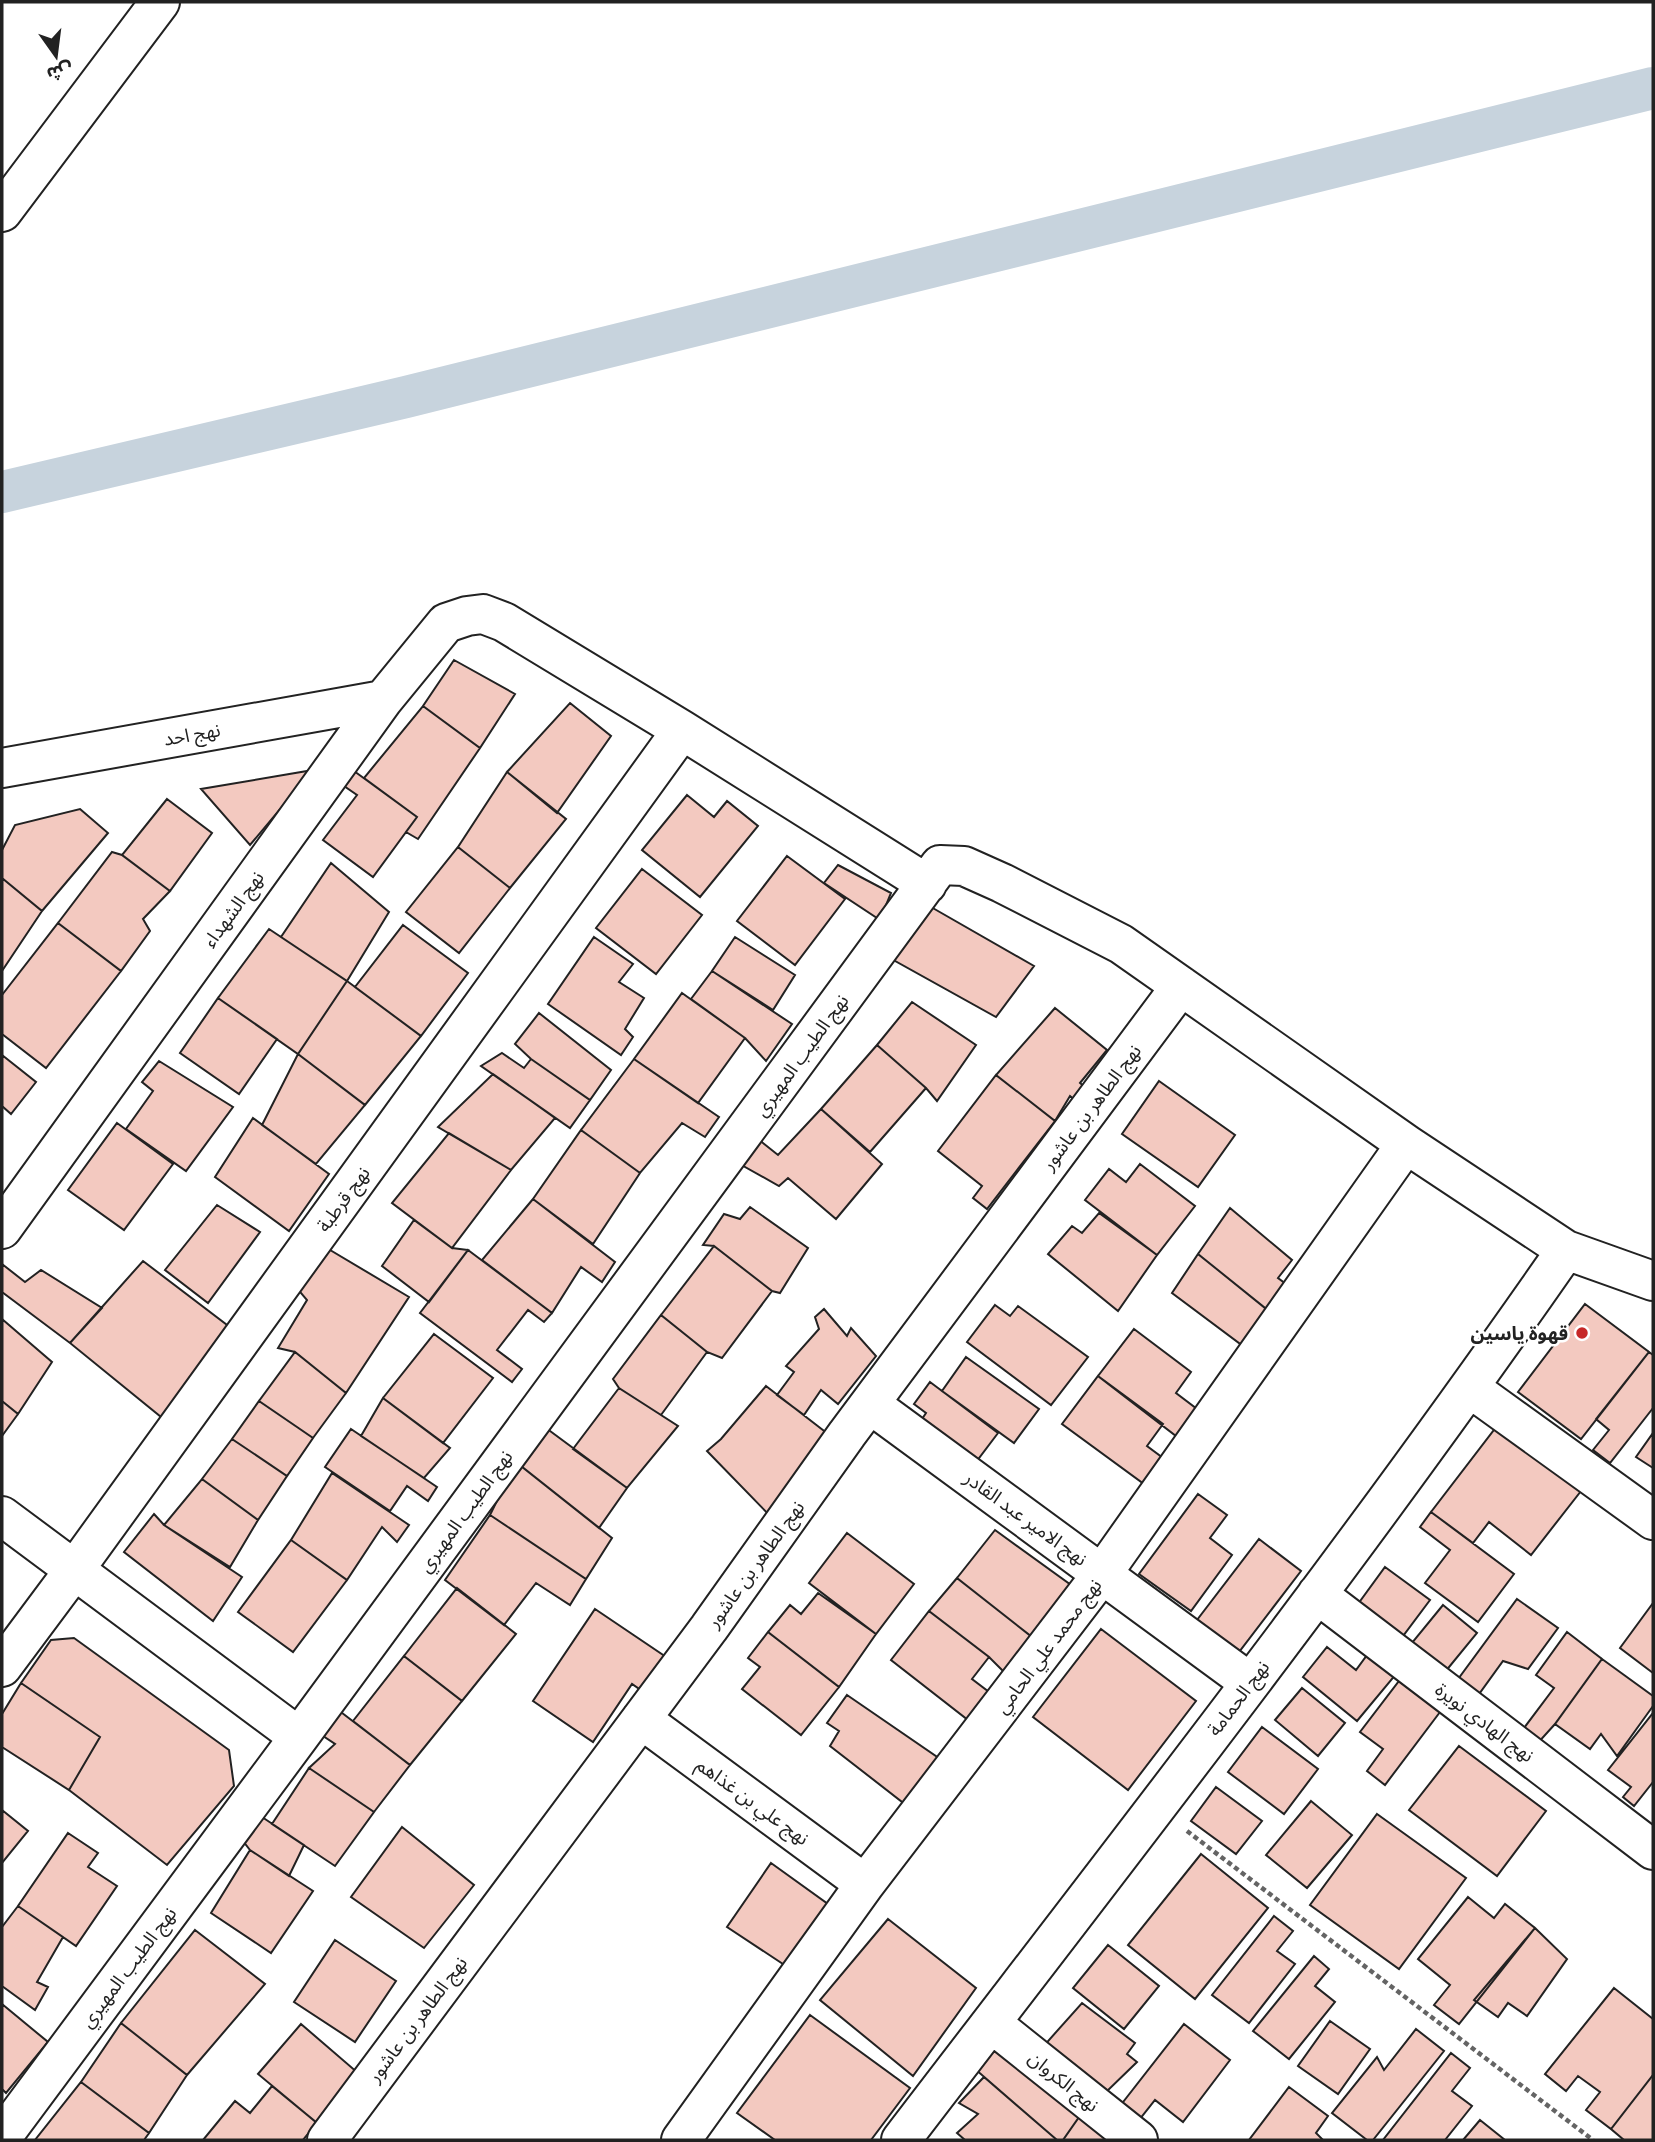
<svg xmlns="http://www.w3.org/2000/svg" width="1655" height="2142" font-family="Signika,'Noto Sans Arabic',sans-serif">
<rect width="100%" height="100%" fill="#fff"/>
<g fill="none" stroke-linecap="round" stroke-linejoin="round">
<!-- canal -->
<path stroke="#c7d3dd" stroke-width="42" d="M2,492l404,-95 1247,-309"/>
</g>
<!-- building -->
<path fill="#f3c9c0" stroke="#222" stroke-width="2" d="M454,660l61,34 -35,54 -57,-42z
M570,703l41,33 -54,77 -50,-41z
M423,706l57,42 -62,91 -12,-7 11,-15 -53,-39z
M313,770l-63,75 -49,-56z
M354,771l63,46 -44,60 -50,-37 34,-45 -13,-9z
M507,772l59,47 -56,69 -52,-41z
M687,795l27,22 13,-16 31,25 -58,71 -58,-47z
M167,799l45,34 -42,58 -48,-36z
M80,809l28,24 -66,78 -40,-33v-28l13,-25z
M458,847l52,41 -51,65 -53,-41z
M112,852l10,3 48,36 -27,28 7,12 -29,40 -63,-48z
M787,856l58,43 -50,66 -58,-44z
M331,863l58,49 -42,69 -66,-44z
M838,865l53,28 -11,27 -56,-37z
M642,869l60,46 -46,59 -60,-46z
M2,878l40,33 -40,60z
M931,907l103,59 -38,51 -108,-60z
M58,923l63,48 -75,97 -44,-34v-39z
M403,925l65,48 -47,63 -66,-49z
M269,929l78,52 -49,73 -80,-56z
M594,937l39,27 -14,18 25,16 -19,31 8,8 -12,18 -73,-51z
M735,937l60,38 -22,35 -61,-39z
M712,971l80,53 -26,37 -21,-23 -54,-39z
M347,981l74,55 -56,69 -67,-51z
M682,993l63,45 -47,65 -64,-44z
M218,998l59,41 -38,55 -59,-41z
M912,1002l64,43 -39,56 -11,-13 -49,-43z
M1055,1008l52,42 -27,33 7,6 -11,12 -6,-5 -15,25 -59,-46z
M539,1013l72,57 -21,30 -59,-41 -16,-15z
M877,1045l49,43 -56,64 -49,-43z
M502,1053l22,15 7,-9 59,41 -20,28 -89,-62z
M298,1054l67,51 -49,59 -54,-39z
M2,1055l34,27 -25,32 -9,-8z
M634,1059l85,58 -14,20 -23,-14 -42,50 -59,-43z
M159,1061l74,46 -47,64 -60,-42 27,-38 -11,-9z
M493,1074l62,44 -44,52 -73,-43z
M996,1075l59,46 -68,88 -14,-11 9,-12 -44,-35z
M1159,1081l76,54 -37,52 -76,-53z
M821,1109l61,55 -46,55 -48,-41 -9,8 -41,-23 20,-24 20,16z
M253,1118l76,56 -40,57 -74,-54z
M117,1123l56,41 -49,66 -56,-40z
M581,1130l59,43 -47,71 -60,-45z
M449,1133l62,37 -59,78 -60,-45z
M1140,1164l55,42 -38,49 -72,-55 24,-31 17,13z
M533,1199l82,63 -13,20 -21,-15 -29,46 -70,-53z
M217,1205l43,27 -52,71 -43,-33z
M750,1207l58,41 -28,45 -8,-2 -58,-45 -11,-1 21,-31 16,5z
M1230,1208l62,52 -14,18 12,9 -20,25 -72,-58z
M1099,1213l58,42 -39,56 -70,-57 24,-28 10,7z
M414,1220l38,28 16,2 -39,52 -47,-36z
M320,1244l89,53 -63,96 -51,-41 -17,-4 29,-48 -12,-14z
M714,1246l58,45 -50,67 -15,-6 -46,-37z
M468,1250l84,63 -8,9 -16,-12 -31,40 25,19 -10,13 -92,-69z
M1198,1254l72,58 -27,34 -71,-53z
M143,1261l88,67 -65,93 -96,-78z
M2,1264l23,18 16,-12 61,38 -32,35 -68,-51z
M1585,1304l64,48 -68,87 -63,-47z
M995,1305l15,11 8,-10 70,51 -37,48 -84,-63z
M824,1309l23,27 4,-8 25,28 -38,48 -17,-14 -17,25 -27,-20 17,-23 -8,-6 33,-37 -4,-12z
M661,1315l46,37 -46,63 -42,-27 -6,-9z
M2,1319l50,43 -34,52 -16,-13z
M1134,1329l57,43 -15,21 21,16 -21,27 -78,-60z
M434,1334l59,44 -50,65 -60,-45z
M295,1352l51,41 -33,45 -54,-37z
M1649,1352l4,3v53l-43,55 -17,-13 16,-20 -13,-11z
M966,1357l73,52 -25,34 -72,-52z
M1098,1376l65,48 -16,22 16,12 -19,26 -82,-60z
M930,1382l68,51 -25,33 -55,-41 8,-12 -12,-9z
M766,1386l62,48 -52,88 -69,-71 14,-12z
M619,1388l59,38 -51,62 -54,-39z
M383,1398l67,50 -26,30 -63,-42z
M2,1401l16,13 -16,22z
M259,1401l54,37 -26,38 -55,-37z
M1497,1426l84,65 -50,64 -42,-33 -16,21 -42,-31z
M546,1428l81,60 -28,40 -83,-66z
M351,1429l86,58 -9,14 -21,-15 -17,25 -65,-44z
M1653,1433v35l-17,-11z
M232,1439l55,37 -29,44 -56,-41z
M516,1462l96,76 -26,41 -96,-64z
M332,1473l77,52 -12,17 -15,-15 -35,53 -56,-40z
M202,1479l56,41 -28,47 -66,-42z
M1198,1494l29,21 -17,23 22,17 -41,56 -52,-37z
M1431,1512l83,62 -36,48 -53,-39 25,-33 -30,-23z
M154,1514l10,11 78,52 -29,44 -89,-69z
M490,1515l96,64 -16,26 -34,-22 -32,42 -59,-45z
M995,1530l76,55 -39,52 -75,-59z
M847,1533l67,51 -38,50 -67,-51z
M1259,1539l42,32 -62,81 -42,-32z
M291,1540l56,40 -54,72 -55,-40z
M1385,1567l45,33 -27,36 -45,-32z
M957,1578l75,59 -28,35 -15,-15 -60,-46z
M457,1588l59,46 -54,67 -58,-45z
M818,1593l58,41 -37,53 -71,-55 22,-27 11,9z
M1517,1599l41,29 -30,41 -25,-8 -29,40 -21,-15z
M1653,1603v70l-33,-25z
M1443,1605l34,28 -32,39 -34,-28z
M595,1609l77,52 -24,34 -16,-11 -39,58 -60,-41z
M929,1611l60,46 -17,22 17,13 -21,28 -77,-60z
M1101,1629l95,72 -68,89 -95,-73z
M768,1632l71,55 -38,48 -59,-46 18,-22 -12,-9z
M1567,1632l35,27 -47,65 -18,20 -16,-12 33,-44 -18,-13z
M74,1638l155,112 5,36 -67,79 -98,-75 31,-53 -79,-54 30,-43z
M1327,1647l29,23 14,-19 27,22 -40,48 -54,-44z
M404,1656l58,45 -52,64 -57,-44z
M1602,1659l51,37v10l-36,50 -16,-22 -11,15 -35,-25z
M1399,1681l41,31 -55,73 -18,-14 16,-22 -23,-17z
M21,1683l79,54 -31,53 -67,-43v-33z
M1302,1688l43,35 -27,33 -43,-36z
M847,1695l96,66 -37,44 -76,-59 9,-15 -12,-8z
M333,1706l77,59 -36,47 -65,-44 26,-24 -18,-12z
M1653,1713v69l-19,24 -11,-9 8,-10 -23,-17z
M1262,1727l56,42 -34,45 -56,-42z
M1459,1746l87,65 -49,65 -88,-66z
M309,1768l65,44 -39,54 -63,-42z
M1216,1787l46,34 -26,33 -45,-33z
M1311,1801l41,34 -45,53 -41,-33z
M2,1810l26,21 -26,32z
M1377,1814l89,64 -67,91 -89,-64z
M262,1817l42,28 -15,31 -39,-26 -7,-9z
M402,1827l72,58 -50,63 -73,-51z
M68,1833l30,20 -10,14 29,19 -41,60 -58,-40z
M250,1850l63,41 -42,62 -60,-40z
M1201,1854l67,54 -73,91 -67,-54z
M771,1863l68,49 -53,54 -59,-39z
M1468,1897l26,21 11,-14 30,24 -76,96 -25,-19 16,-20 -32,-26z
M18,1906l45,31 -26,45 11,5 -13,23 -33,-24v-59z
M1274,1916l19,15 -16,20 18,13 -46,59 -37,-28z
M888,1919l88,69 -63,88 -93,-76z
M1535,1928l32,31 -40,57 -19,-13 -10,14 -24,-17z
M195,1930l70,54 -78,91 -66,-52z
M335,1940l61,41 -41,61 -61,-40z
M1108,1945l51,41 -35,43 -51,-41z
M1314,1956l15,13 -14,17 20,16 -46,57 -36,-28z
M1614,1988l39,31v56l-42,54 -25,-19 14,-18 -22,-16 -12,15 -21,-17z
M1082,2003l53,40 -8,11 10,8 -35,34 -61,-47z
M2,2004l46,38 -42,51 -4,-4z
M810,2015l100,73 -39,52h-96l-38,-27z
M1330,2021l40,28 -32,45 -40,-28z
M121,2023l66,52 -38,58 -68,-51z
M301,2024l57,49 -41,50 -59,-49z
M1184,2024l46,36 -47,62 -28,-22 -16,20 -19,-14z
M1416,2029l28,22 -71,89h-6l-35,-27 45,-56 7,13z
M1002,2042l82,68 -21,30h-6l-82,-71z
M1451,2053l19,15 -18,23 20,15 -27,34h-62z
M1653,2075v65h-29l-13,-11z
M984,2077l73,63h-92l-8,-7 21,-19 -19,-11z
M81,2082l68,51 -5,7h-109z
M272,2086l45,37 -14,17h-100l32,-39 15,12z
M1289,2087l39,29 -12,17 7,7h-74z
M1084,2110l39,30h-60z
M1480,2120l25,20h-42z"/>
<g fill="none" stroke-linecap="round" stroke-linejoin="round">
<defs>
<path id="minor" d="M2,212l158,-210
M2,768l381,-68
M2,1229l381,-529 63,-77 21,-7 16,-2 21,8 178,108 245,154
M1470,1388l183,132
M870,1404l379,278
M2,1516l297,221
M1317,1594l336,256
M2,1667l73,-98 607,-839
M641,1719l224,165
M991,2023l147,117
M2,2137l297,-400 641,-872 24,1 38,17 119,61 285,200 160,106 87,31
M327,2140l382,-512 138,-194 334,-448
M681,2140l184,-256 237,-310 304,-430
M901,2140c225,-294 454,-586 665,-890"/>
</defs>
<!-- minor casing -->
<use href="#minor" stroke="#222" stroke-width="42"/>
<!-- path -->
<path stroke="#646464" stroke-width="4.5" stroke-dasharray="5 3.5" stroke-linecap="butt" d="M1187,1831l406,309"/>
<!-- minor -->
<use href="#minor" stroke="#fff" stroke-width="38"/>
</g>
<!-- markers -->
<circle fill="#c62828" stroke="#fff" stroke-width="2.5" cx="1582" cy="1333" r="7"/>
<g text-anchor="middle" stroke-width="5" stroke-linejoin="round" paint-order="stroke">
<!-- street labels -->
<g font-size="19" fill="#222" stroke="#fff">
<text transform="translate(192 734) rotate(-10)" y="7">نهج احد</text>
<text transform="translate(233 909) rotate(-54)" y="7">نهج الشهداء</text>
<text transform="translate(801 1055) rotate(-54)" y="7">نهج الطيب المهيري</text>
<text transform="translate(1091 1107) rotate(-53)" y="7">نهج الطاهر بن عاشور</text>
<text transform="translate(343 1199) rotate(-54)" y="7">نهج قرطبة</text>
<text transform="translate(465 1511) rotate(-54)" y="7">نهج الطيب المهيري</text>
<text transform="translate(1026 1518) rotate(36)" y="7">نهج الامير عبد القادر</text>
<text transform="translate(755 1564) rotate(-54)" y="7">نهج الطاهر بن عاشور</text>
<text transform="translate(1048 1646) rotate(-53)" y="7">نهج محمد علي الحامي</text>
<text transform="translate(1238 1698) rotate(-53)" y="7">نهج الحمامة</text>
<text transform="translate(1485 1722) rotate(37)" y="7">نهج الهادي نويرة</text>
<text transform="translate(753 1801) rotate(36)" y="7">نهج علي بن غذاهم</text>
<text transform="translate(128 1967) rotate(-53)" y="7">نهج الطيب المهيري</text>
<text transform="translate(417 2019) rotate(-53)" y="7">نهج الطاهر بن عاشور</text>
<text transform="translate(1064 2081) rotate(39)" y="7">نهج الكروان</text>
</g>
<!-- poi labels -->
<g font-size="19" font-weight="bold" fill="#222" stroke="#fff" text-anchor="end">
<text x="1568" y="1340">قهوة ياسين</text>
</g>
</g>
<!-- border -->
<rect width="1655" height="2142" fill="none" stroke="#222222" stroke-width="7"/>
<!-- north arrow -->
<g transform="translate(56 56) rotate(166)" stroke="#ffffff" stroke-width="5" paint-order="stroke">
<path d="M0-5L12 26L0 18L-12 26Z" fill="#222222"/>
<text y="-10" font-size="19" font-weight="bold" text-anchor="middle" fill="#222222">ش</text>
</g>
</svg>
